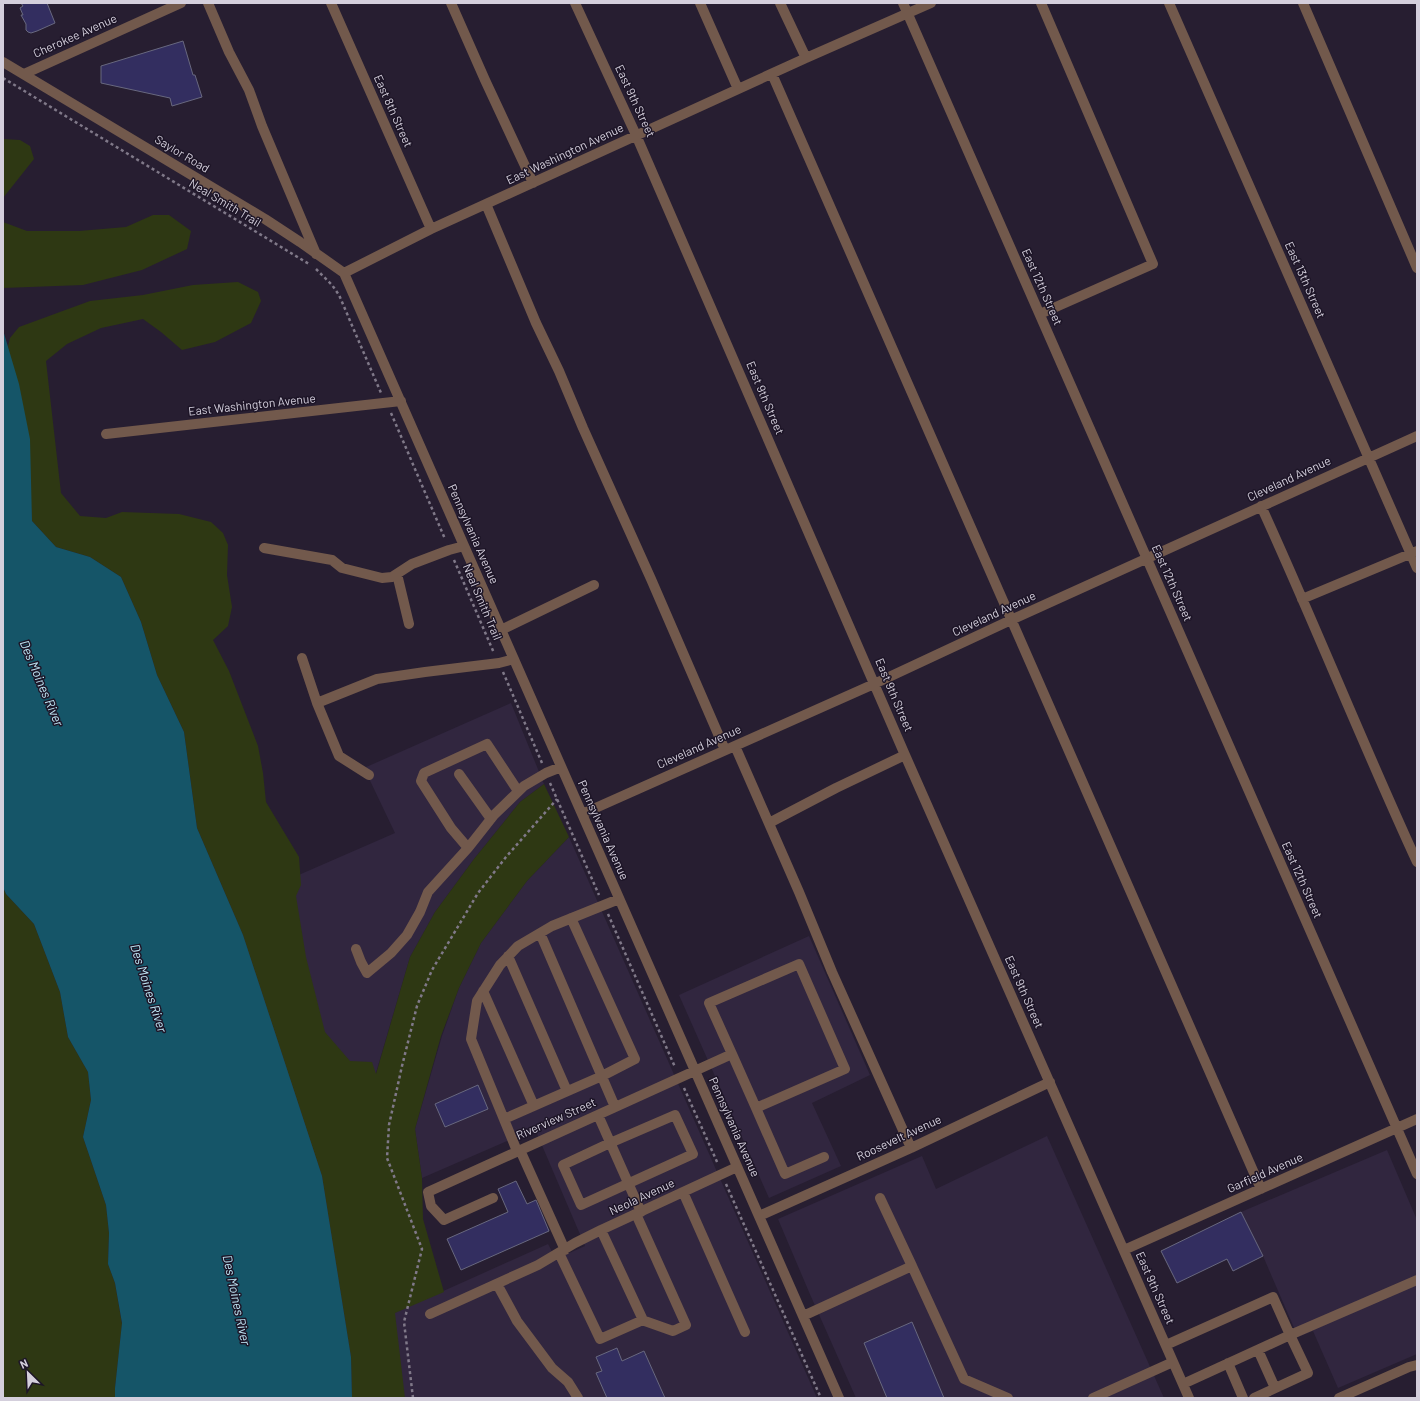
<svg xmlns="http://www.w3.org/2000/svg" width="1420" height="1401" font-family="Barlow,sans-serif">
<rect width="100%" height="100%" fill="#271e31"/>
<!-- built -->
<path fill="#31263f" d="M511,703l33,81 -24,18 -46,57 -39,53 -25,45 -40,136 -9,235 187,-84 8,15 29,-13 -50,-117 -113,49 -7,-49 27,-93 17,-48 22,-45 46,-62 42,-44 248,561h-465l-1,-41 -13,-79 -95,-343 -13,-30 165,-72 -31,-65z
M809,936l61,139 -58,28 29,63 -72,32 -90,-203z
M1047,1136l117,262h-308l-47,-106 -31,-73 144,-63 14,33z
M1387,1150l30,70v134l-79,34 -25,-57 -15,6 -35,-81 -22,-44z"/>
<!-- green -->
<path fill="#2e3813" d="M3,139l17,1 10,6 4,13 -31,39z
M153,215h16l22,16 -4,18 -45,21 -59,15 -80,3v-66l24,9h52l47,-4z
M238,282l20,10 3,9 -10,22 -36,19 -33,8 -21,-18 -18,-13 -42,9 -34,16 -21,17 15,132 19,23 26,2 16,-6 57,2 32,8 12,11 5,12 -1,30 5,32 -4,19 -15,14 16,31 29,75 5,27 3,29 33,55 2,28 -5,11 10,61 19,75 25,29 22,1 4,12 34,-117 25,-45 39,-53 46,-57 24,-18 25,53 -42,44 -46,62 -22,45 -18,48 -26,93 7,49 1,41 21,73 -49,21 10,85h-53l-1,-41 -29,-181 -79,-241 -46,-107 -13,-96 -27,-57 -16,-53 -20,-45 -31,-20 -34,-10 -24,-26 -2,-31 -22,-144 2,-8 9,-11 71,-26 53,-6 50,-10z
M3,887l3,7 28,30 26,68 8,45 20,35 3,28 -8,37 23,68 3,28 -1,31 7,19 7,41 -7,64v10h-112z"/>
<!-- water -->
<path fill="#155568" d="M3,330l16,54 11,55 2,82 24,26 34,10 31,20 20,45 16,53 27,57 13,96 46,107 79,241 29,181 1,41h-237v-10l7,-65 -7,-40 -7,-19 1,-31 -3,-28 -23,-68 8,-37 -3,-28 -20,-35 -8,-45 -26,-68 -28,-30 -3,-7z"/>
<!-- building -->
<path fill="#332e60" stroke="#68687f" d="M21,3h26l8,20 -18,8 -6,2 -3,-1 -2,-2v-6l-5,-9h2l-3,-7 3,-2z
M183,41l10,34h2l7,22 -30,9 -2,-8 -69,-15v-17z
M478,1085l10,24 -43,18 -10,-23z
M516,1181l11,23 9,-4 13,31 -88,39 -14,-31 61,-27 -10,-23z
M1241,1212l22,44 -30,15 -6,-12 -50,24 -16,-32z
M912,1322l32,76h-57l-23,-55z
M617,1348l5,13 22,-10 21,47h-58l-11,-25 6,-2 -6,-14z"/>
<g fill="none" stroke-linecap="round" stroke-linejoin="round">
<!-- path -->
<path stroke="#807989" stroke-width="2.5" stroke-dasharray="3 3" stroke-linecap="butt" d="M3,78l306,186
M316,269l16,16 7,10 42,98
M391,413l54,126
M454,560l40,93
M503,672l39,91
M550,783l49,112
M608,914l67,153
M684,1088l34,76
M726,1184l95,214
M413,1398l-9,-76 18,-73 -35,-91 2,-33 13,-59 15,-60 15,-36 46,-77 28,-36 51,-58"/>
<!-- minor -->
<path stroke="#72594c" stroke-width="10" d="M208,3l21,49 20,38 13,36 54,128
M331,3l100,226
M451,3l34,77 48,103
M575,3l61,132 269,620 284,643
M700,3l38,86
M780,3l26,55
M903,3l514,1171
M1169,3l248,565
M1303,3l114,265
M3,62l262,157 35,23 44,31
M24,74l157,-71
M772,74l489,1115
M486,204l50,119 23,48 24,57 68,151 74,171
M344,273l495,1125
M344,273l87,-44 375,-171 125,-55
M1040,314l113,-50 -112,-261
M106,434l295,-33
M1261,506c54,118 102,239 156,356
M264,548l68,12 10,8 40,10 10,-1 20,-13 37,-14 15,-4
M397,574l12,50
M1302,599l115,-48
M501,630l93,-45
M302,658l15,45
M735,746l64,146 33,80 79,176
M459,774l32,45
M369,775l-30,-19 -22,-53 60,-24 48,-7 74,-9 15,-4
M518,791l-31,-47 -63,29 -3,8 30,47 17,20 26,-33 30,-29 22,-13 15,-6
M582,814l292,-130 137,-64 406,-184
M769,823l67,-35 69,-33
M540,933l75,174
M356,949l5,13 6,11 24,-20 16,-18 13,-23 8,-20 40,-44
M508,956l59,135
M483,991l51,115
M756,1108l29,66 39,-17
M598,1115l43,97
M675,1115l18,39 -112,51 -18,-40 47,-22z
M504,1119l98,-43 33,-17 -64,-141
M520,1150l45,100
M517,1151l-46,-112 6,-38 23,-36 18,-19 34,-20 67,-27
M683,1192l62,140
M493,1198l-49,22 -13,-14 -3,-14 304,-138 -23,-51 90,-39 46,105 -89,39 -24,-54
M880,1198l32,68
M636,1214l50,111 -13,6 -31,-11
M759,1216l152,-68 139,-66
M1124,1250l293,-131
M559,1253l41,86 43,-19 -42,-90
M497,1284l20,37 35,47 16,14 10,16
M430,1314l108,-49 37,-22 26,-13 136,-63
M803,1316l109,-50 52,113 44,19
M1166,1345l107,-48 17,38 -107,49
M1258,1350l17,38
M1228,1363l15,35
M1093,1398l80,-36
M1254,1398l54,-25 -18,-38 127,-55
M1339,1398l70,-31 8,-2"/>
</g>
<g text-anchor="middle" stroke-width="3" stroke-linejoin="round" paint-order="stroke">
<!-- street labels -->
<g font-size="12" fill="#d4cfdc" stroke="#1d1527">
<text transform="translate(75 36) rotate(-24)" y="4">Cherokee Avenue</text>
<text transform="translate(635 101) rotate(65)" y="4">East 9th Street</text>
<text transform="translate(393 111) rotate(66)" y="4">East 8th Street</text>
<text transform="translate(182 154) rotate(31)" y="4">Saylor Road</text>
<text transform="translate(565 154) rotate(-25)" y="4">East Washington Avenue</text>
<text transform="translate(225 203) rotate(31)" y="4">Neal Smith Trail</text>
<text transform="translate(1305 280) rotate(66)" y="4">East 13th Street</text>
<text transform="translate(1042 287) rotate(66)" y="4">East 12th Street</text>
<text transform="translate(765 398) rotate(67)" y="4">East 9th Street</text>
<text transform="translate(252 405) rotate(-6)" y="4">East Washington Avenue</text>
<text transform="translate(1289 479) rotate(-25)" y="4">Cleveland Avenue</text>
<text transform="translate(473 534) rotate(66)" y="4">Pennsylvania Avenue</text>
<text transform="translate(1172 583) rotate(66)" y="4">East 12th Street</text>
<text transform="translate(482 602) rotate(67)" y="4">Neal Smith Trail</text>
<text transform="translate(994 614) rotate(-25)" y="4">Cleveland Avenue</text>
<text transform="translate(894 695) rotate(67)" y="4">East 9th Street</text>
<text transform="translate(699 747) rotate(-24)" y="4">Cleveland Avenue</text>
<text transform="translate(603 830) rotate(66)" y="4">Pennsylvania Avenue</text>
<text transform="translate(1302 880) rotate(66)" y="4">East 12th Street</text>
<text transform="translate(1024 992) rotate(66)" y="4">East 9th Street</text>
<text transform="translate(556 1119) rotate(-24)" y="4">Riverview Street</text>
<text transform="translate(734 1127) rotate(66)" y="4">Pennsylvania Avenue</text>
<text transform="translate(899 1138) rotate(-25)" y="4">Roosevelt Avenue</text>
<text transform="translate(1265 1173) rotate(-24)" y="4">Garfield Avenue</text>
<text transform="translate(642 1197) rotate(-25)" y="4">Neola Avenue</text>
<text transform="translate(1155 1288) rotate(66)" y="4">East 9th Street</text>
</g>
<!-- water labels -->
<g font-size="13" font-style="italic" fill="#bee6f5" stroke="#1d1527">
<text transform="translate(42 683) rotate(67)" y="5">Des Moines River</text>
<text transform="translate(149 988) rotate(72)" y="5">Des Moines River</text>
<text transform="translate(237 1300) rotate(78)" y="5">Des Moines River</text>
</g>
</g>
<!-- border -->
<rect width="1420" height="1401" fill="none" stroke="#d4cfdc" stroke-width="8"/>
<!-- north arrow -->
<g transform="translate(28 1373) rotate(336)" stroke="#1d1527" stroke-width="3" paint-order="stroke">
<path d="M0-3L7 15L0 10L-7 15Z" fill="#d4cfdc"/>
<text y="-6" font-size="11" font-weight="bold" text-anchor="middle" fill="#d4cfdc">N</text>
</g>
</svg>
